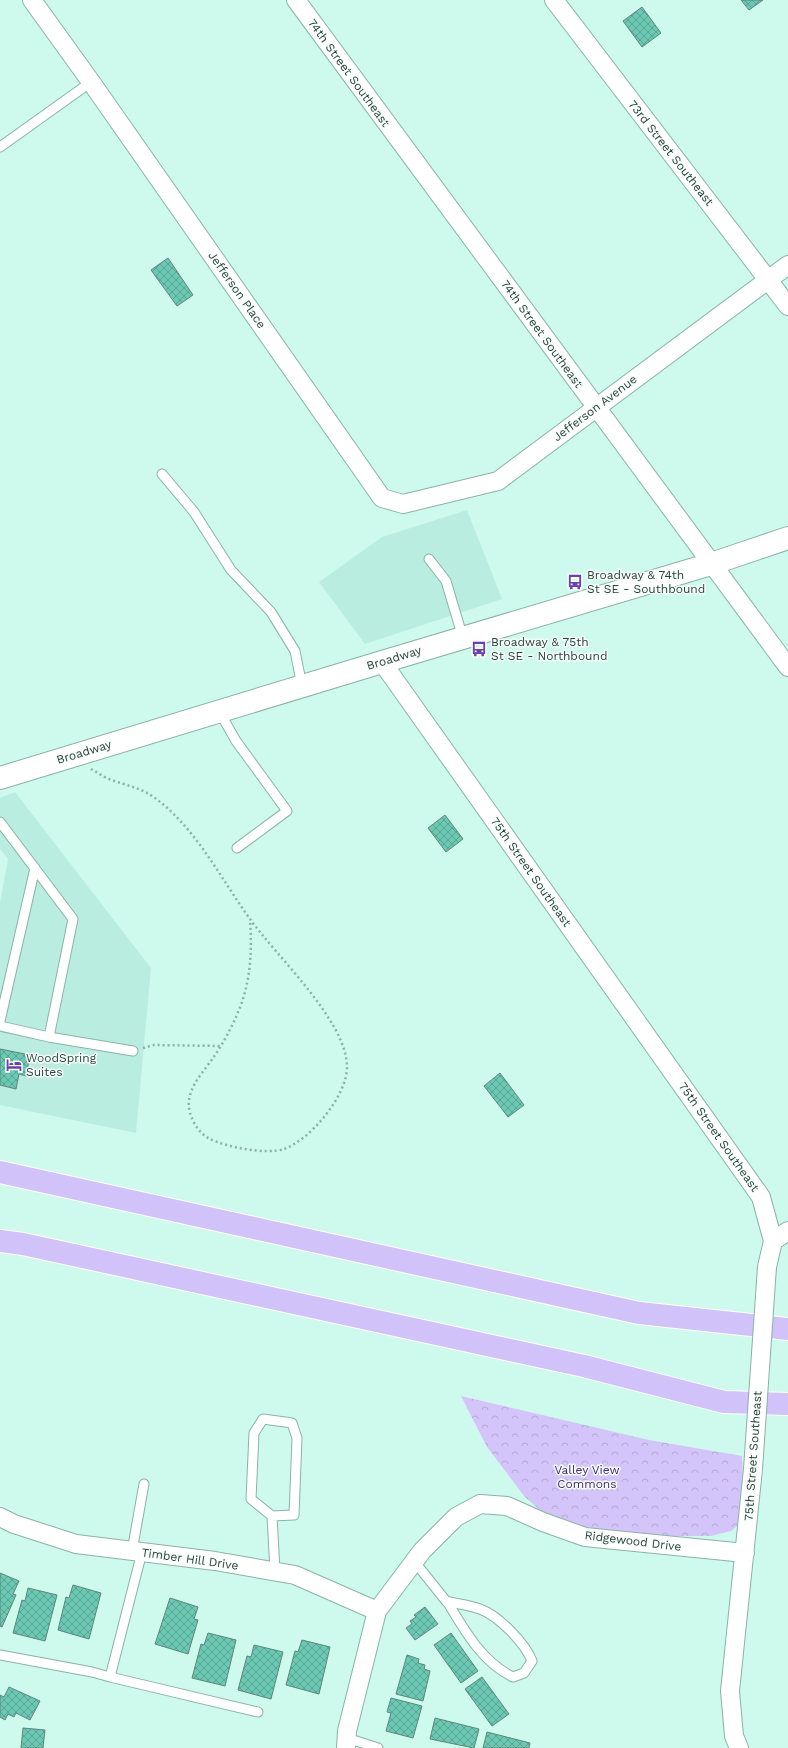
<svg xmlns="http://www.w3.org/2000/svg" width="788" height="1748" font-family="'Work Sans',sans-serif">
<defs>
<pattern id="park-crowns" width="20" height="18" patternUnits="userSpaceOnUse"><rect width="20" height="18" fill="#d3c5f9"/><path d="M2 6a3 3 0 1 1 6 0M12 15a3 3 0 1 1 6 0" fill="none" stroke="#b5aad6"/></pattern>
<pattern id="building-cross-hatch" width="8" height="8" patternUnits="userSpaceOnUse"><rect width="8" height="8" fill="#6bc8b2"/><path d="M0 0l8 8M0 8l8-8" fill="none" stroke="#58a492"/></pattern>
</defs>
<rect width="100%" height="100%" fill="#cefaed"/>
<!-- built -->
<path fill="#b9eddf" d="M467,510l35,89 -137,45 -46,-62 63,-45z
M15,792l136,176 -15,165 -136,-28v-201l8,-45 -8,-10v-51z"/>
<!-- park -->
<path fill="url(#park-crowns)" d="M461,1396l188,44 93,16 1,25 -2,36 -4,9 -6,5 -20,5h-38l-55,-4 -44,-7 -33,-14 -16,-14 -38,-50z"/>
<!-- building -->
<path fill="url(#building-cross-hatch)" stroke="#5e867b" d="M741,0h22l-14,10z
M642,7l19,26 -19,14 -19,-26z
M168,258l25,37 -16,11 -26,-36z
M445,815l18,24 -17,13 -18,-24z
M0,1049l30,6 -4,21 -7,-2 -3,15 -16,-4z
M500,1073l24,32 -16,12 -24,-31z
M0,1573l19,8 -6,13 3,1 -14,32 -2,-1z
M73,1585l28,8 -12,46 -31,-9 8,-33 3,1z
M28,1588l29,7 -12,46 -32,-8 9,-33 3,1z
M170,1598l28,9 -4,12 4,1 -10,34 -33,-10z
M425,1607l13,17 -23,16 -9,-12 6,-4 -2,-3 6,-4 -2,-2z
M208,1633l28,7 -11,46 -33,-8 9,-34 3,1z
M451,1633l27,38 -17,12 -27,-38z
M302,1640l28,7 -11,47 -33,-9 9,-34 3,1z
M254,1645l29,7 -12,47 -33,-9 9,-34 4,1z
M407,1655l12,4 -1,4 7,2 -1,4 6,2 -7,30 -27,-7z
M482,1677l27,37 -17,12 -27,-37z
M9,1687l31,14 -10,19 -14,-7 -2,4 -6,-3 -3,6 -5,-3v-22l4,2z
M391,1698l31,8 -9,32 -27,-7 5,-18 -4,-1z
M435,1718l44,11 -5,19 -44,-9z
M23,1728l22,2 -2,18h-22z
M487,1732l43,11 -1,5h-46z"/>
<g fill="none" stroke-linecap="round" stroke-linejoin="round">
<defs>
<path id="service" d="M0,147l91,-65
M162,474l32,38 37,58 40,42 24,39 7,35
M429,559l17,22 17,57
M219,711l17,30 51,70 -50,37
M0,822l73,97 -24,118 -49,-11
M0,1021l35,-153
M49,1037l84,14
M272,1516l-21,-17 3,-66 9,-14 29,4 5,15 -3,77 -22,1 3,55
M132,1551l12,-67
M414,1561l32,40 2,2c17,28 34,59 65,74l11,-4 8,-12c-7,-18 -33,-45 -52,-52 -11,-4 -23,-5 -34,-8
M0,1655l92,17 18,5 32,-125
M110,1677l148,35
M347,1738l31,10"/>
<path id="minor" d="M32,0l59,82 291,416 21,6 95,-23 290,-216
M296,0l492,667
M554,0l234,306
M382,662l379,535 12,44 -6,26
M773,1241l15,-10
M0,1517l14,7 62,20 139,17 80,14 82,36
M346,1748l1,-17 30,-120 45,-60 34,-34 24,-13 27,2 36,16 42,15 160,16
M739,1748l-5,-12 -4,-45 23,-222"/>
<path id="tertiary" d="M0,778l382,-116 329,-98 77,-26"/>
<path id="motorway" d="M0,1172l639,141 149,16
M0,1241l23,3 561,122 140,36 64,2"/>
</defs>
<!-- service casing -->
<use href="#service" stroke="#89b3a7" stroke-width="11"/>
<!-- minor casing -->
<use href="#minor" stroke="#89b3a7" stroke-width="20"/>
<!-- tertiary casing -->
<use href="#tertiary" stroke="#89b3a7" stroke-width="24"/>
<!-- motorway casing -->
<use href="#motorway" stroke="#fff" stroke-width="24"/>
<!-- path -->
<path stroke="#8daea5" stroke-width="2.5" stroke-dasharray="2 3" stroke-linecap="butt" d="M91,769c6,3 12,8 18,10 16,6 33,9 46,19 41,30 66,81 95,121 26,37 97,102 97,148 0,29 -37,73 -63,82 -17,6 -58,-2 -74,-10 -10,-5 -17,-16 -20,-26 -6,-22 12,-39 23,-55 12,-17 22,-37 29,-56 9,-27 10,-54 8,-82
M143,1048l11,-3 66,1"/>
<!-- service -->
<use href="#service" stroke="#fff" stroke-width="9"/>
<!-- minor -->
<use href="#minor" stroke="#fff" stroke-width="18"/>
<!-- tertiary -->
<use href="#tertiary" stroke="#fff" stroke-width="22"/>
<!-- motorway -->
<use href="#motorway" stroke="#d1c2fa" stroke-width="22"/>
<defs>
<path id="minor-bridge" d="M753,1469l14,-202"/>
</defs>
<!-- minor-bridge casing -->
<use href="#minor-bridge" stroke="#89b3a7" stroke-width="20" stroke-linecap="butt"/>
<!-- minor-bridge -->
<use href="#minor-bridge" stroke="#fff" stroke-width="18"/>
</g>
<!-- icons -->
<defs>
<symbol id="bus-bare" viewBox="-9 -9 18 18"><path d="M-5-6H5V4H4V6H2V4H-2V6H-4V4H-5ZM-3.5-4V0h7V-4ZM-3.5 1.2v1.5H-2V1.2ZM2 1.2v1.5H3.5V1.2Z" fill="#6c3eb6" stroke="#f6fefb" stroke-width="2.5" paint-order="stroke"/></symbol>
<symbol id="hotel-bare" viewBox="-9 -9 18 18"><path d="M-6-4.5h1.5V1H6V5H4.5V3h-9V5H-6ZM-4 0a1.8 1.8 0 1 1 3.6 0ZM.5 0V-2.5h3Q6-2.5 6 0Z" fill="#6c3eb6" stroke="#f6fefb" stroke-width="2.5" paint-order="stroke"/></symbol>
</defs>
<g fill-rule="evenodd">
<use href="#bus-bare" x="564" y="571" width="22" height="22"/>
<use href="#bus-bare" x="468" y="638" width="22" height="22"/>
<use href="#hotel-bare" x="3" y="1054" width="22" height="22"/>
</g>
<g text-anchor="middle" stroke-width="3" stroke-linejoin="round" paint-order="stroke">
<!-- street labels -->
<g font-size="12" fill="#2e403b" stroke="#f6fefb">
<text transform="translate(349 73) rotate(54)" y="4">74th Street Southeast</text>
<text transform="translate(671 153) rotate(52)" y="4">73rd Street Southeast</text>
<text transform="translate(237 290) rotate(55)" y="4">Jefferson Place</text>
<text transform="translate(542 334) rotate(54)" y="4">74th Street Southeast</text>
<text transform="translate(595 408) rotate(-37)" y="4">Jefferson Avenue</text>
<text transform="translate(394 658) rotate(-17)" y="4">Broadway</text>
<text transform="translate(84 752) rotate(-17)" y="4">Broadway</text>
<text transform="translate(531 872) rotate(55)" y="4">75th Street Southeast</text>
<text transform="translate(719 1137) rotate(55)" y="4">75th Street Southeast</text>
<text transform="translate(753 1456) rotate(-86)" y="4">75th Street Southeast</text>
<text transform="translate(633 1541) rotate(7)" y="4">Ridgewood Drive</text>
<text transform="translate(190 1559) rotate(8)" y="4">Timber Hill Drive</text>
</g>
<!-- poi labels -->
<g font-size="12" fill="#2e403b" stroke="#f6fefb" text-anchor="start">
<text x="587" y="579">Broadway &amp; 74th<tspan x="587" dy="14">St SE - Southbound</tspan></text>
<text x="491" y="646">Broadway &amp; 75th<tspan x="491" dy="14">St SE - Northbound</tspan></text>
<text x="26" y="1062">WoodSpring<tspan x="26" dy="14">Suites</tspan></text>
</g>
<!-- park labels -->
<g font-size="12" fill="#432673" stroke="#f6fefb">
<text x="587" y="1474">Valley View<tspan x="587" dy="14">Commons</tspan></text>
</g>
</g>
</svg>
